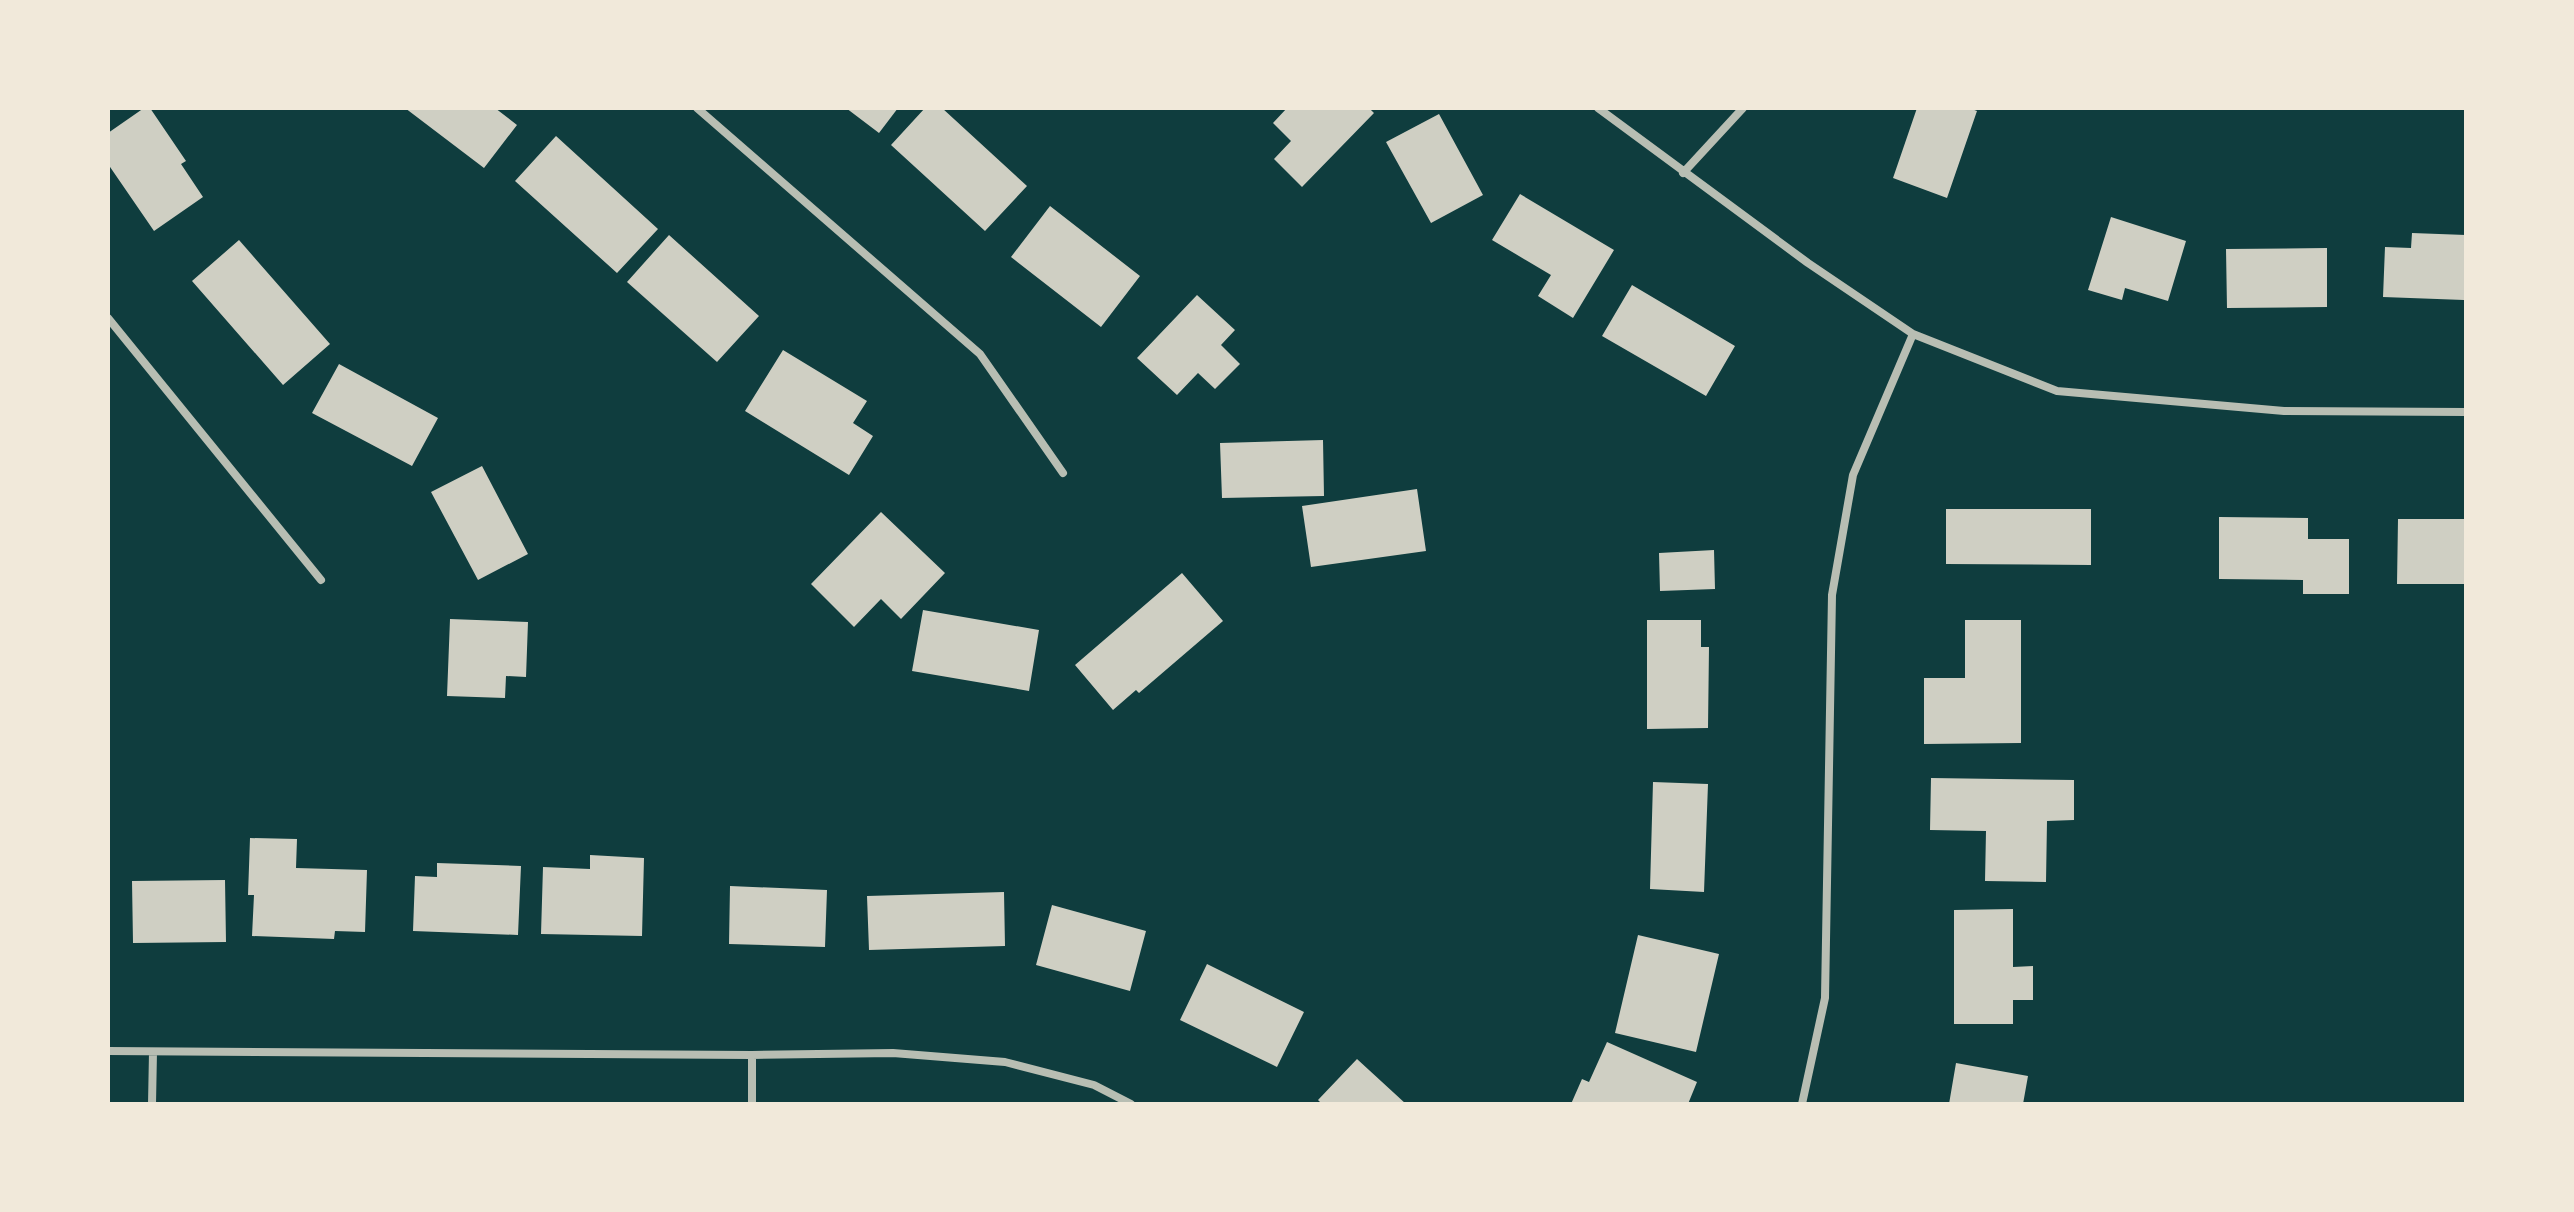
<svg xmlns="http://www.w3.org/2000/svg" width="2574" height="1212" font-family="Arial,sans-serif">
<rect width="100%" height="100%" fill="#0f3d3e"/>
<!-- building -->
<path fill="#cfcfc3" d="M144,108h6l36,53 -5,3 22,33 -49,34 -46,-67v-31z
M405,108h90l22,17 -33,43z
M846,108h52l-19,25z
M925,108h17l85,78 -42,45 -94,-86z
M1287,108h82l5,5 -72,74 -28,-28 17,-18 -18,-18z
M1917,108h52l8,3 -30,87 -54,-20z
M1439,114l44,81 -52,28 -45,-81z
M556,136l102,93 -41,44 -102,-92z
M1520,194l94,56 -41,68 -35,-22 13,-21 -59,-35z
M1050,206l90,70 -39,51 -90,-70z
M2111,217l75,24 -18,60 -43,-13 -3,12 -34,-10z
M2412,233l54,2 -2,65 -81,-3 2,-50 26,1z
M669,235l90,81 -42,46 -90,-80z
M239,240l91,104 -47,41 -91,-104z
M2327,248v59l-100,1 -1,-59z
M1632,285l103,61 -29,50 -104,-60z
M1197,295l38,35 -14,15 19,19 -25,25 -17,-16 -21,22 -40,-37z
M783,350l84,51 -14,22 20,13 -24,39 -104,-64z
M339,364l99,54 -26,48 -100,-53z
M1323,440l1,56 -102,2 -2,-55z
M482,466l46,88 -50,26 -47,-88z
M1417,489l9,62 -115,16 -9,-61z
M1946,509h145v56l-145,-1z
M881,512l64,61 -44,46 -20,-20 -27,28 -43,-43z
M2219,517l89,1v21h41v55h-46v-14l-84,-1z
M2398,519h68v65h-69z
M1714,550l1,39 -55,2 -1,-38z
M1182,573l41,48 -84,72 -3,-3 -23,20 -38,-45z
M923,610l116,20 -10,61 -117,-20z
M450,619l78,3 -2,55 -20,-1 -1,22 -58,-2z
M1647,620h54v27h8l-1,81 -61,1z
M1965,620h56v123l-97,1v-66h41z
M1931,778l143,2v40l-27,1 -1,61 -61,-1 1,-50 -56,-1z
M1653,782l55,2 -4,108 -54,-3z
M250,838l47,1 -1,29 71,2 -2,62 -30,-1 -1,8 -82,-3 2,-41h-6z
M590,855l54,3 -2,78 -101,-2 2,-67 47,2z
M437,863l84,3 -3,69 -105,-4 2,-55 22,1z
M225,880l1,62 -93,1 -1,-62z
M730,886l97,4 -2,57 -96,-3z
M1004,892l1,54 -136,4 -2,-54z
M1052,905l94,26 -16,60 -94,-26z
M2013,909v58l20,-1v34h-20v24h-59v-114z
M1638,935l81,19 -23,98 -81,-19z
M1207,964l97,48 -27,55 -97,-47z
M1607,1042l90,40 -9,22h-117l11,-25 7,3z
M1357,1059l49,45h-84l-4,-4z
M1956,1063l72,13 -5,28h-74z"/>
<g fill="none" stroke-linecap="round" stroke-linejoin="round">
<!-- minor -->
<path stroke="#b8beb3" stroke-width="8" d="M697,108l283,246 83,119
M1598,108l210,155 105,71 144,57 227,20 182,1
M1683,173l60,-65
M108,318l213,262
M108,1051l644,4 141,-2 112,9 89,23 37,19
M152,1104l1,-52
M752,1104v-49
M1802,1104l23,-106 7,-403 21,-120 60,-141"/>
</g>
<!-- border -->
<rect width="2574" height="1212" fill="none" stroke="#f1e9da" stroke-width="220"/>
</svg>
